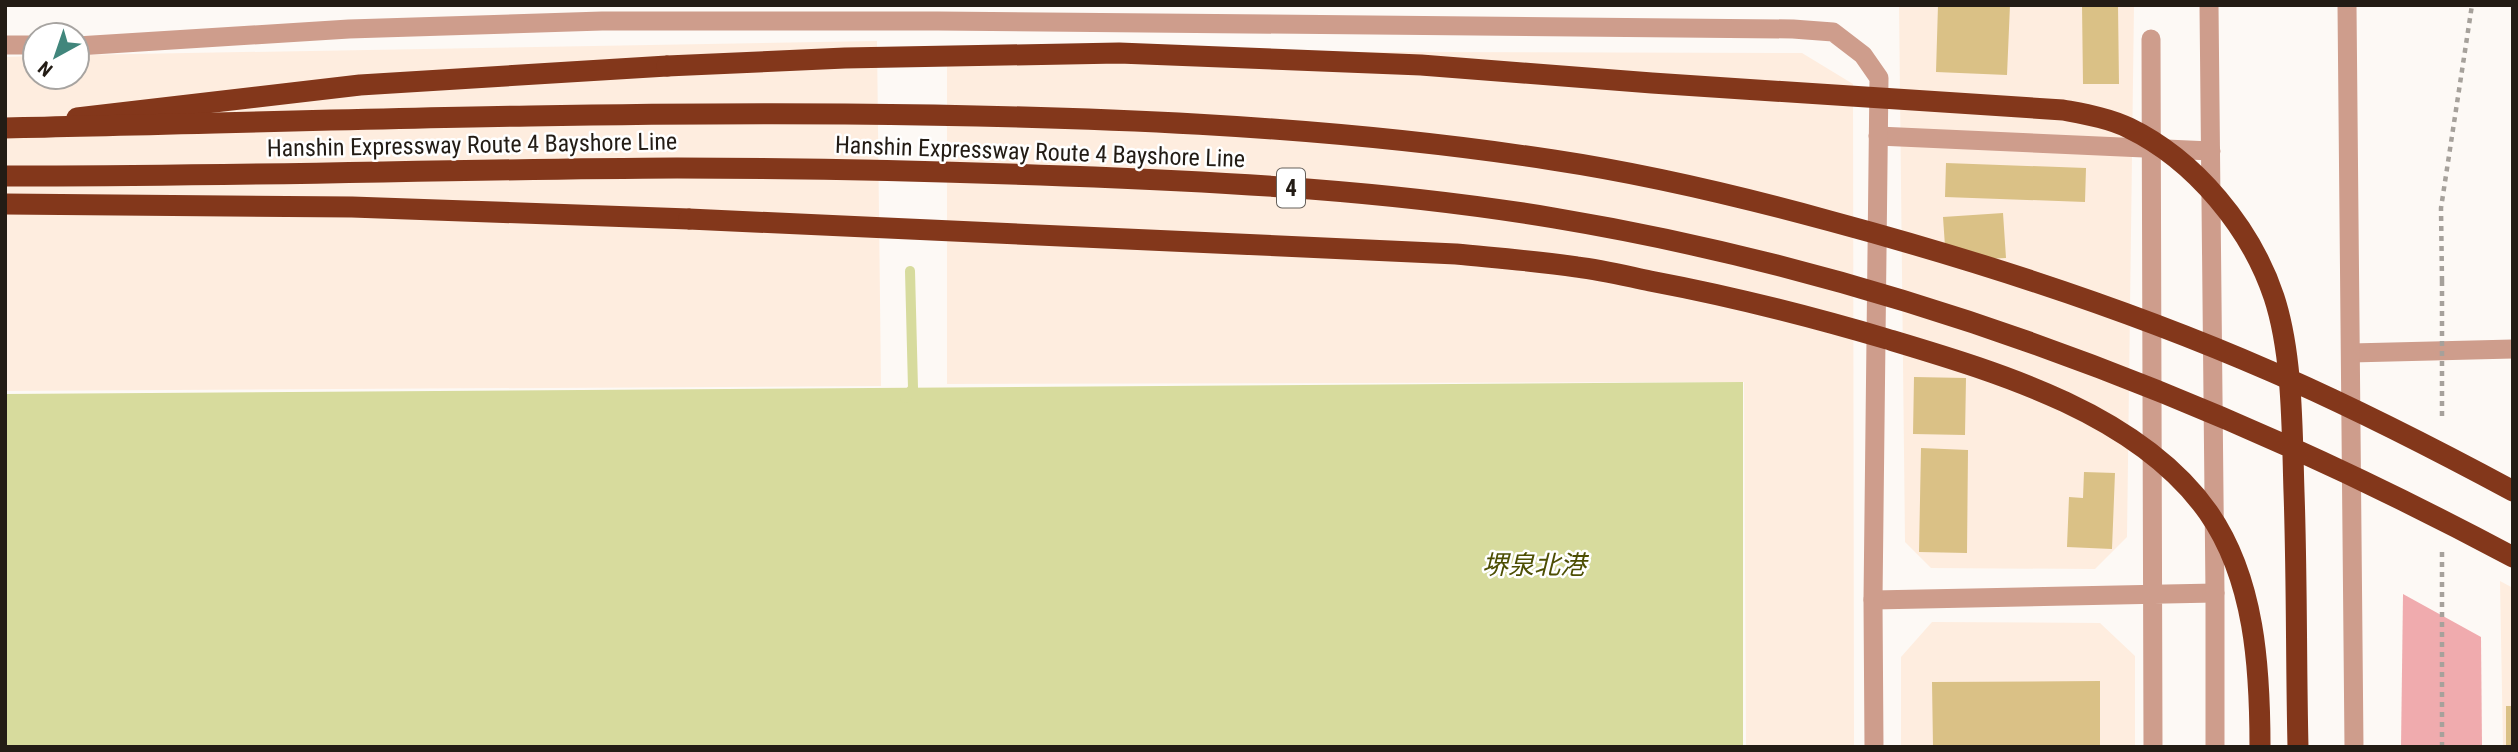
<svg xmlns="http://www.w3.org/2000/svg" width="2518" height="752" font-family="'Roboto Condensed','Noto Sans JP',sans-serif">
<rect width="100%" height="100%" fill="#fdf9f5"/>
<!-- built -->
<path fill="#feeddf" d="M1899,5h235l-7,532 -32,32 -164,-1 -26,-26z
M877,41l4,345 -876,5v-334l30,-1v21h42v-22z
M947,51l855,2 51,31 1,663h-108l-2,-365 -797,2z
M2500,581l13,7v159h-10z
M1932,622l168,1 35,33v91h-234v-90z"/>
<!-- forest -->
<path fill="#f0abae" d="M2403,594l78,43 1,110h-81z"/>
<!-- water -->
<path fill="#d7db9d" d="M1743,382v365h-1738v-353z"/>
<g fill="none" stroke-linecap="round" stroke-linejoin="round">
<!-- stream -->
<path stroke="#d7db9d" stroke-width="10" d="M905,398l8,-10 -3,-117"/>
</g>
<!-- building -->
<path fill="#dac186" d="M1938,5h72l-3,70 -71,-3z
M2082,5h36l1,79h-36z
M1946,163l140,5 -1,34 -140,-5z
M2003,213l3,45 -60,3 -3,-44z
M1914,377l52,1 -1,57 -52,-1z
M1921,448l47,2 -1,103 -48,-1z
M2084,472l31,1 -3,76 -45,-2 2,-50 14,1z
M2100,681v66h-167l-1,-65z
M2506,706h7v41h-7z"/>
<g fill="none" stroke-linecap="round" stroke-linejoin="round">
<!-- path -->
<path stroke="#a6a19b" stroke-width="4.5" stroke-dasharray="5 5" stroke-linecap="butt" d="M2442,281l-1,-73 31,-203
M2442,552v195"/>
<!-- service -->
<path stroke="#ce9d8c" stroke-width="19" d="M1878,136l333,15"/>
<!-- minor -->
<path stroke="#ce9d8c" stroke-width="19" d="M2151,39l2,708
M2351,353l162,-4
M1873,600l342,-7"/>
<!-- tertiary -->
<path stroke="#ce9d8c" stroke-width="19" d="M2209,5l6,588v154
M2347,5l7,742
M5,45h30
M77,46l272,-17 253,-8h336l855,8 40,3 30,23 16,23 -6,522 1,147"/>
<!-- motorway -->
<path stroke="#83371b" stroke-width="21" d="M77,118l283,-33 307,-19
M5,204l347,3 337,12"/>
<!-- path-bridge -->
<path stroke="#a6a19b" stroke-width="4.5" stroke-dasharray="5 5" stroke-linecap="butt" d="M2442,281v140"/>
<!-- motorway-bridge -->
<path stroke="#83371b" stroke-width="21" d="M667,66l178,-8 274,-5 302,12 231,18 411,27c21,4 46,8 66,18 66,32 122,100 145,169 19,58 18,134 20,195 3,85 2,170 4,255
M5,128c280,-6 560,-16 840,-14 236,2 473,10 708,46 93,14 186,36 277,61 149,40 298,88 440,150 83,36 163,77 243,120
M5,176c224,1 448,-7 672,-8 130,0 259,3 388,8 163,6 328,15 489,42 336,56 659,179 959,339
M689,219l767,35c40,4 81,7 121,13 25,3 49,9 73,14 80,15 159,35 237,58 110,33 251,74 321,173 47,67 52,156 52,235"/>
</g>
<g text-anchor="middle" stroke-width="5" stroke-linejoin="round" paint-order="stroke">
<!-- shield labels -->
<rect fill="#fff" stroke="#65605b" stroke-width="2" x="1277" y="168.5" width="28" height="39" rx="5"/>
<g font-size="23" font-weight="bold" fill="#231c15">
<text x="1291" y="196">4</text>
</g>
<!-- street labels -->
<g font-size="24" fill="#231c15" stroke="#fff">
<text transform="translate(472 145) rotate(-1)" y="8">Hanshin Expressway Route 4 Bayshore Line</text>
<text transform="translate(1040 152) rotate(2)" y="8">Hanshin Expressway Route 4 Bayshore Line</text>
</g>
<!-- water labels -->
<g font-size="26" font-style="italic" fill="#4d4e03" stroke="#fff">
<text x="1534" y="574">堺泉北港</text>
</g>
</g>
<!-- border -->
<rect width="2518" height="752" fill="none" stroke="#231c15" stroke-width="14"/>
<!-- north arrow -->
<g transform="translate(56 56) rotate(220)"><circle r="33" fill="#ffffff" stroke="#a7a4a1" stroke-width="2"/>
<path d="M0-5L12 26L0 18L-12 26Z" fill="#41867c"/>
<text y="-10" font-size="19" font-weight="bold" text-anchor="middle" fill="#231c15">N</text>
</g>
</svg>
